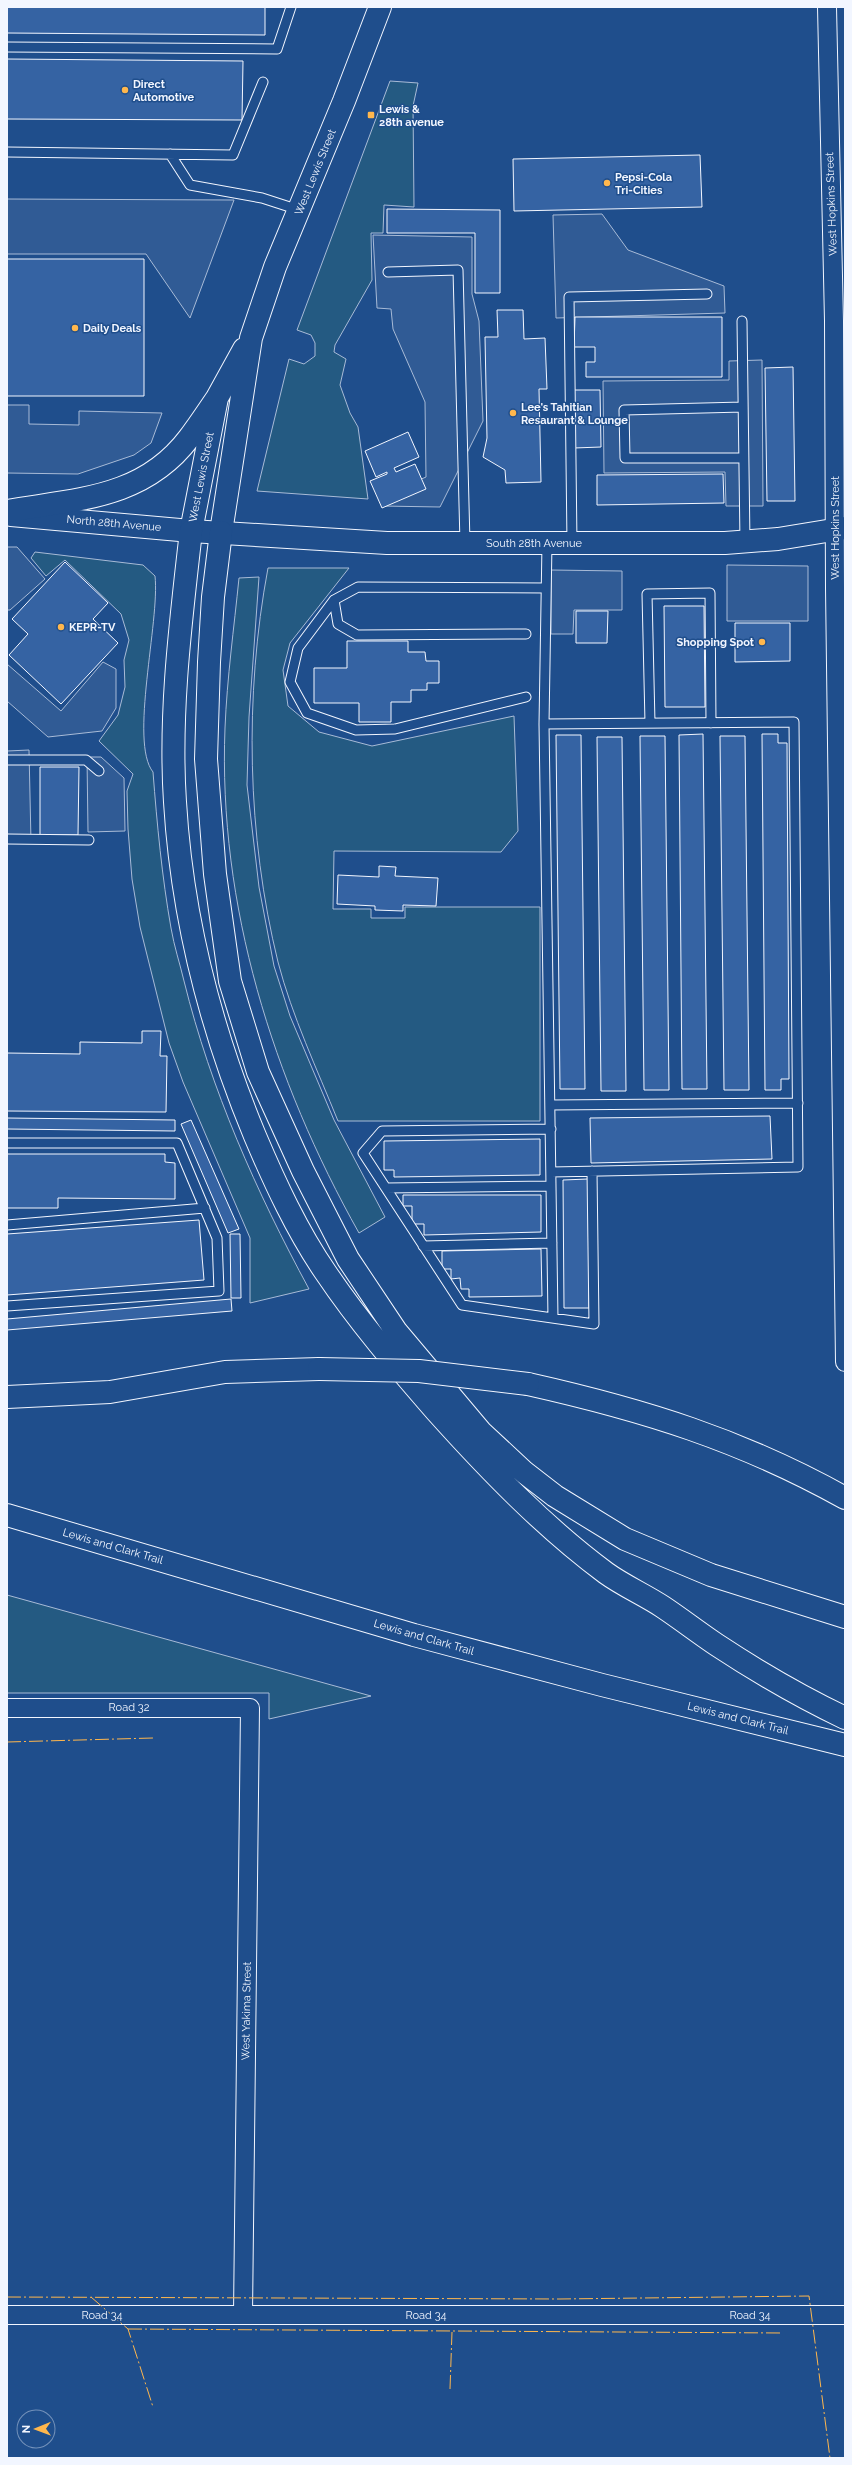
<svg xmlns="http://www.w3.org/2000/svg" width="852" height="2465" font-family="Raleway,sans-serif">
<rect width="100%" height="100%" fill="#1f4e8c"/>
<!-- green -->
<path fill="#245a82" stroke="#a8bbd7" d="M390,81l28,2 -5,23 1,101 -30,-2 -1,28h-12l1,47 -37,65 -1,7 12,7 -6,26 10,28 8,14 10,72 -111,-8 32,-132 15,5 11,-8v-13l-4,-8 -14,-5z
M35,552l108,13 12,11c5,45 -26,166 -2,196 4,52 9,105 18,156 3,18 9,36 13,53 27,109 72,210 125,308l-59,14v-65l-67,-156 -14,-39 -29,-116 -8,-48 -4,-50 -1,-38 6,-17 -34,-33 19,-26 7,-28 -1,-27 5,-20 -8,-26 -56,-54 -19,16 -15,-18z
M268,568h81l-59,75 -7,27 5,36 31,26 53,14 142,-30 4,115 -17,21 -167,-1 -1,58h38v9h34v-11h135v214h-202c-21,-52 -46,-105 -60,-159 -31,-126 -34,-266 -10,-394z
M259,577l-10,140 -2,68 12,102 15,79 16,50 44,104 51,97 -26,16c-86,-153 -141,-328 -134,-505 2,-50 9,-100 14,-150z
M7,1595l364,101 -102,23v-26h-262z"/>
<!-- parking -->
<path fill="#305b95" stroke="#a8bbd7" d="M7,199l227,1 -44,118 -44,-64h-139z
M602,214l26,36 96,36 1,27 -169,5 -3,-103z
M373,235l99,2v57l7,27 4,100 -43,86 -58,-1 -2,-9 46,-20 -1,-75 -32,-73 -2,-20 -14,-1z
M762,360l1,146h-37l-1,-34 -121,1 -1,-92 126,-1v-19z
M7,405h22v19l50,1v-14l83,2 -11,30 -17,12 -56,19 -71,-1z
M7,547h10l28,32 -35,31h-3z
M727,565l81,1v55h-81z
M551,570l71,1v39h-48l-1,24h-22z
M103,662l13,7v39l-14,23 -54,6 -41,-36v-37l54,47z
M29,750l2,92 -24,1v-92z
M87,757h14l23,21 1,53 -37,1z"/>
<!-- building -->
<path fill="#3563a3" stroke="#f2f6ff" d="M7,7h258v28l-258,-2z
M7,59l236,2 -1,59 -235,-1z
M700,155l2,52 -188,4 -1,-52z
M387,209l113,1v83h-25v-60h-88z
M7,259h137v137h-137z
M497,310h26l1,29 21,-1 2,51h-8l2,93 -35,1 -1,-13 -22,-13 4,-19 -2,-101h13z
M575,317h147v60h-136v-15h9v-15h-21z
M793,367l2,134h-28l-2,-133z
M573,390h27l1,57 -27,1z
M408,432l11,25 -25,11 2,4 19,-8 11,25 -44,19 -12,-27 17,-7v-2l-11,5 -11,-26z
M723,474l1,29 -127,2v-30z
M65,562l43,41 -15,16 25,24 -57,61 -52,-49 19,-21 -16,-15z
M664,606h40l1,101h-40z
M576,611h32l-1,32h-31z
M735,623h55v38l-55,1z
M347,641h61v11h17l1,9h13v22h-12v7h-16v12h-20v20h-32v-19h-45v-35h33z
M703,734l4,355h-25l-3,-354z
M762,734h16v9h9l2,336h-8v11h-16z
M556,735h25l4,354h-25z
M640,736h25l4,354h-25z
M720,736h25l4,354h-25z
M597,737h25l4,354h-25z
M40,767h39l-1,68h-38z
M379,866l17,1 -1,9 43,2 -2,28 -33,-1v6l-28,-1v-4l-38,-2 1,-29 41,2z
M142,1031h19l-1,25h7l-1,56 -159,-1v-58l73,1v-12l62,1z
M770,1116l2,43 -181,4 -1,-45z
M7,1118l168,2v11l-168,-2z
M191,1120l48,109 -11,4 -47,-109z
M540,1139v36l-146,2v-7h-10v-29z
M7,1154h158v8l10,1v36l-117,-1v10h-51z
M588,1179l1,129h-25l-1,-128z
M403,1195h138v37l-117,3v-11h-12v-18h-9z
M199,1220l5,60 -197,15v-61z
M230,1234h10l1,64h-10z
M541,1249l1,47 -73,1v-8h-8l-1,-11 -9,1v-10h-9v-18z
M231,1299l1,12 -225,19v-11z"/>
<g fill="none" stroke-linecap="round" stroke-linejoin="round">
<defs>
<path id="service" d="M7,47l270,2 14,-42
M7,152l226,3 30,-73
M170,154l20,31 72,13 37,12
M388,272l70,-2 7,273
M742,321l3,221
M743,407l-119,3 1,48h118
M547,543l-3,181 9,594
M572,543l-3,-246 138,-3
M334,600l4,24 19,11 169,-1
M526,697l-131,32 -39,1 -49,-17 -17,-31 8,-34 36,-48 24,-13 188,1
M650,723l-3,-129 63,-1 1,130
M544,724l250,-2 4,445 -247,5
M7,760h79l13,11
M7,839l82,1
M550,1105l248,-2
M551,1129l-169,2 -19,22 99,152 132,19 -2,-153
M7,1143h170l40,95 2,53 -212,15
M386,1188l165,-2
M7,1225l198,-17
M423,1246l129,-3"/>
<path id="minor" d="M827,7l7,314 1,267 10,774
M7,1708h243l-7,606
M7,2315h838"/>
<path id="tertiary" d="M11,515l180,16"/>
<path id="secondary" d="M191,531l196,12h338l53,-4 67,-11"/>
<path id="primary" d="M7,511c69,-12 136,-12 182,-73 10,-13 19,-27 28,-40
M191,531l26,-133 27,-49
M221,532l30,-194 24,-71 69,-166 36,-94"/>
<path id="motorway" d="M191,531c-10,89 -22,181 -16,271 7,116 36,228 80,334 20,47 42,95 71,137 33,49 71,93 110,138 52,58 108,116 170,162 18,13 39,22 57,34 18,12 36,26 54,38 41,27 84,52 128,73
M221,532l-8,65 -4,65 -3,97 9,115 15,107 28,91 45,99 45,88 48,72 85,101 43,40 31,24 70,43 86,36 134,42
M528,1384c116,26 213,56 317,114
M7,1397l103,-5 115,-20 94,-3
M7,1515l407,120 188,50 243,60"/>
</defs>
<!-- service casing -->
<use href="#service" stroke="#f2f6ff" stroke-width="11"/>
<!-- minor casing -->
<use href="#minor" stroke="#f2f6ff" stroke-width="20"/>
<!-- tertiary casing -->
<use href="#tertiary" stroke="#f2f6ff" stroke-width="24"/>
<!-- secondary casing -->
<use href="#secondary" stroke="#f2f6ff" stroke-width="24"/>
<!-- primary casing -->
<use href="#primary" stroke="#f2f6ff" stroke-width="24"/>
<!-- motorway casing -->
<use href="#motorway" stroke="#f2f6ff" stroke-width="24"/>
<!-- service -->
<use href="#service" stroke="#1f4e8c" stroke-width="9"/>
<!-- minor -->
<use href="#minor" stroke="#1f4e8c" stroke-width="18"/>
<!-- tertiary -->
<use href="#tertiary" stroke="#1f4e8c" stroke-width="22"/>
<!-- secondary -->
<use href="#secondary" stroke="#1f4e8c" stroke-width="22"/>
<!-- primary -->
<use href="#primary" stroke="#1f4e8c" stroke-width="22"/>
<!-- motorway -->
<use href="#motorway" stroke="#1f4e8c" stroke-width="22"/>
<defs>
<path id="motorway-bridge" d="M319,1369l100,2 109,13"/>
</defs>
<!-- motorway-bridge casing -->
<use href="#motorway-bridge" stroke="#f2f6ff" stroke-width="24" stroke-linecap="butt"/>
<!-- motorway-bridge -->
<use href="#motorway-bridge" stroke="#1f4e8c" stroke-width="22"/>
<!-- power -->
<path stroke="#ffb74d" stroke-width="1" stroke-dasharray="14 3 2 3" stroke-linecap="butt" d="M7,1742l146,-4
M7,2297l552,2 250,-3 21,162
M91,2297l37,32 25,78
M128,2329l654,4
M450,2389l2,-57"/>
</g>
<!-- markers -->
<g fill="#ffb74d" stroke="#1f4e8c" stroke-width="1.5">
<circle cx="125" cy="90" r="4"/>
<rect x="367" y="111" width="8" height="8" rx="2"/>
<circle cx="607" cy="183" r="4"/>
<circle cx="75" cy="328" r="4"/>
<circle cx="513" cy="413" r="4"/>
<circle cx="61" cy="627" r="4"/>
<circle cx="762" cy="642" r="4"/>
</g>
<g text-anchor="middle" stroke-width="3" stroke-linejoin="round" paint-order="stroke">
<!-- poi labels -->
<g font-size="11" font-weight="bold" fill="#f2f6ff" stroke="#1f4e8c" text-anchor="start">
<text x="133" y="88">Direct<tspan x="133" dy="13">Automotive</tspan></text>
<text x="379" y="113">Lewis &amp;<tspan x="379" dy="13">28th avenue</tspan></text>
<text x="615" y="181">Pepsi-Cola<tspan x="615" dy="13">Tri-Cities</tspan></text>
<text x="83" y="332">Daily Deals</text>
<text x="521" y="411">Lee's Tahitian<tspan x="521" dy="13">Resaurant &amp; Lounge</tspan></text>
<text x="69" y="631">KEPR-TV</text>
<text x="754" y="646" text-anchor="end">Shopping Spot</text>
</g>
<!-- street labels -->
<g font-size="11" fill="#f2f6ff" stroke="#1f4e8c">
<text transform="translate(315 172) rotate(-68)" y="4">West Lewis Street</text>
<text transform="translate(831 204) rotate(-92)" y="4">West Hopkins Street</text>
<text transform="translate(201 477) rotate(-79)" y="4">West Lewis Street</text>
<text transform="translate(114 523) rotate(5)" y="4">North 28th Avenue</text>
<text transform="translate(835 528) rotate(-90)" y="4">West Hopkins Street</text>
<text x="534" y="547">South 28th Avenue</text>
<text transform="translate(113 1546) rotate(16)" y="4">Lewis and Clark Trail</text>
<text transform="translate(424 1637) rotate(16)" y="4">Lewis and Clark Trail</text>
<text x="129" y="1711">Road 32</text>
<text transform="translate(738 1718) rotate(14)" y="4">Lewis and Clark Trail</text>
<text transform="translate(246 2011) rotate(-89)" y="4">West Yakima Street</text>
<text x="102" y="2319">Road 34</text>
<text x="426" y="2319">Road 34</text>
<text x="750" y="2319">Road 34</text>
</g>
</g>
<!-- border -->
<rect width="852" height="2465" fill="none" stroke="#f2f6ff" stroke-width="16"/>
<!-- north arrow -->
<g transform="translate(36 2429) rotate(269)"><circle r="19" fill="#1f4e8c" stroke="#7391ba"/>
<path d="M0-3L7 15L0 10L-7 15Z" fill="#ffb74d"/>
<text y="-6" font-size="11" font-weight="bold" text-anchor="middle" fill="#f2f6ff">N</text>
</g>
</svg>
